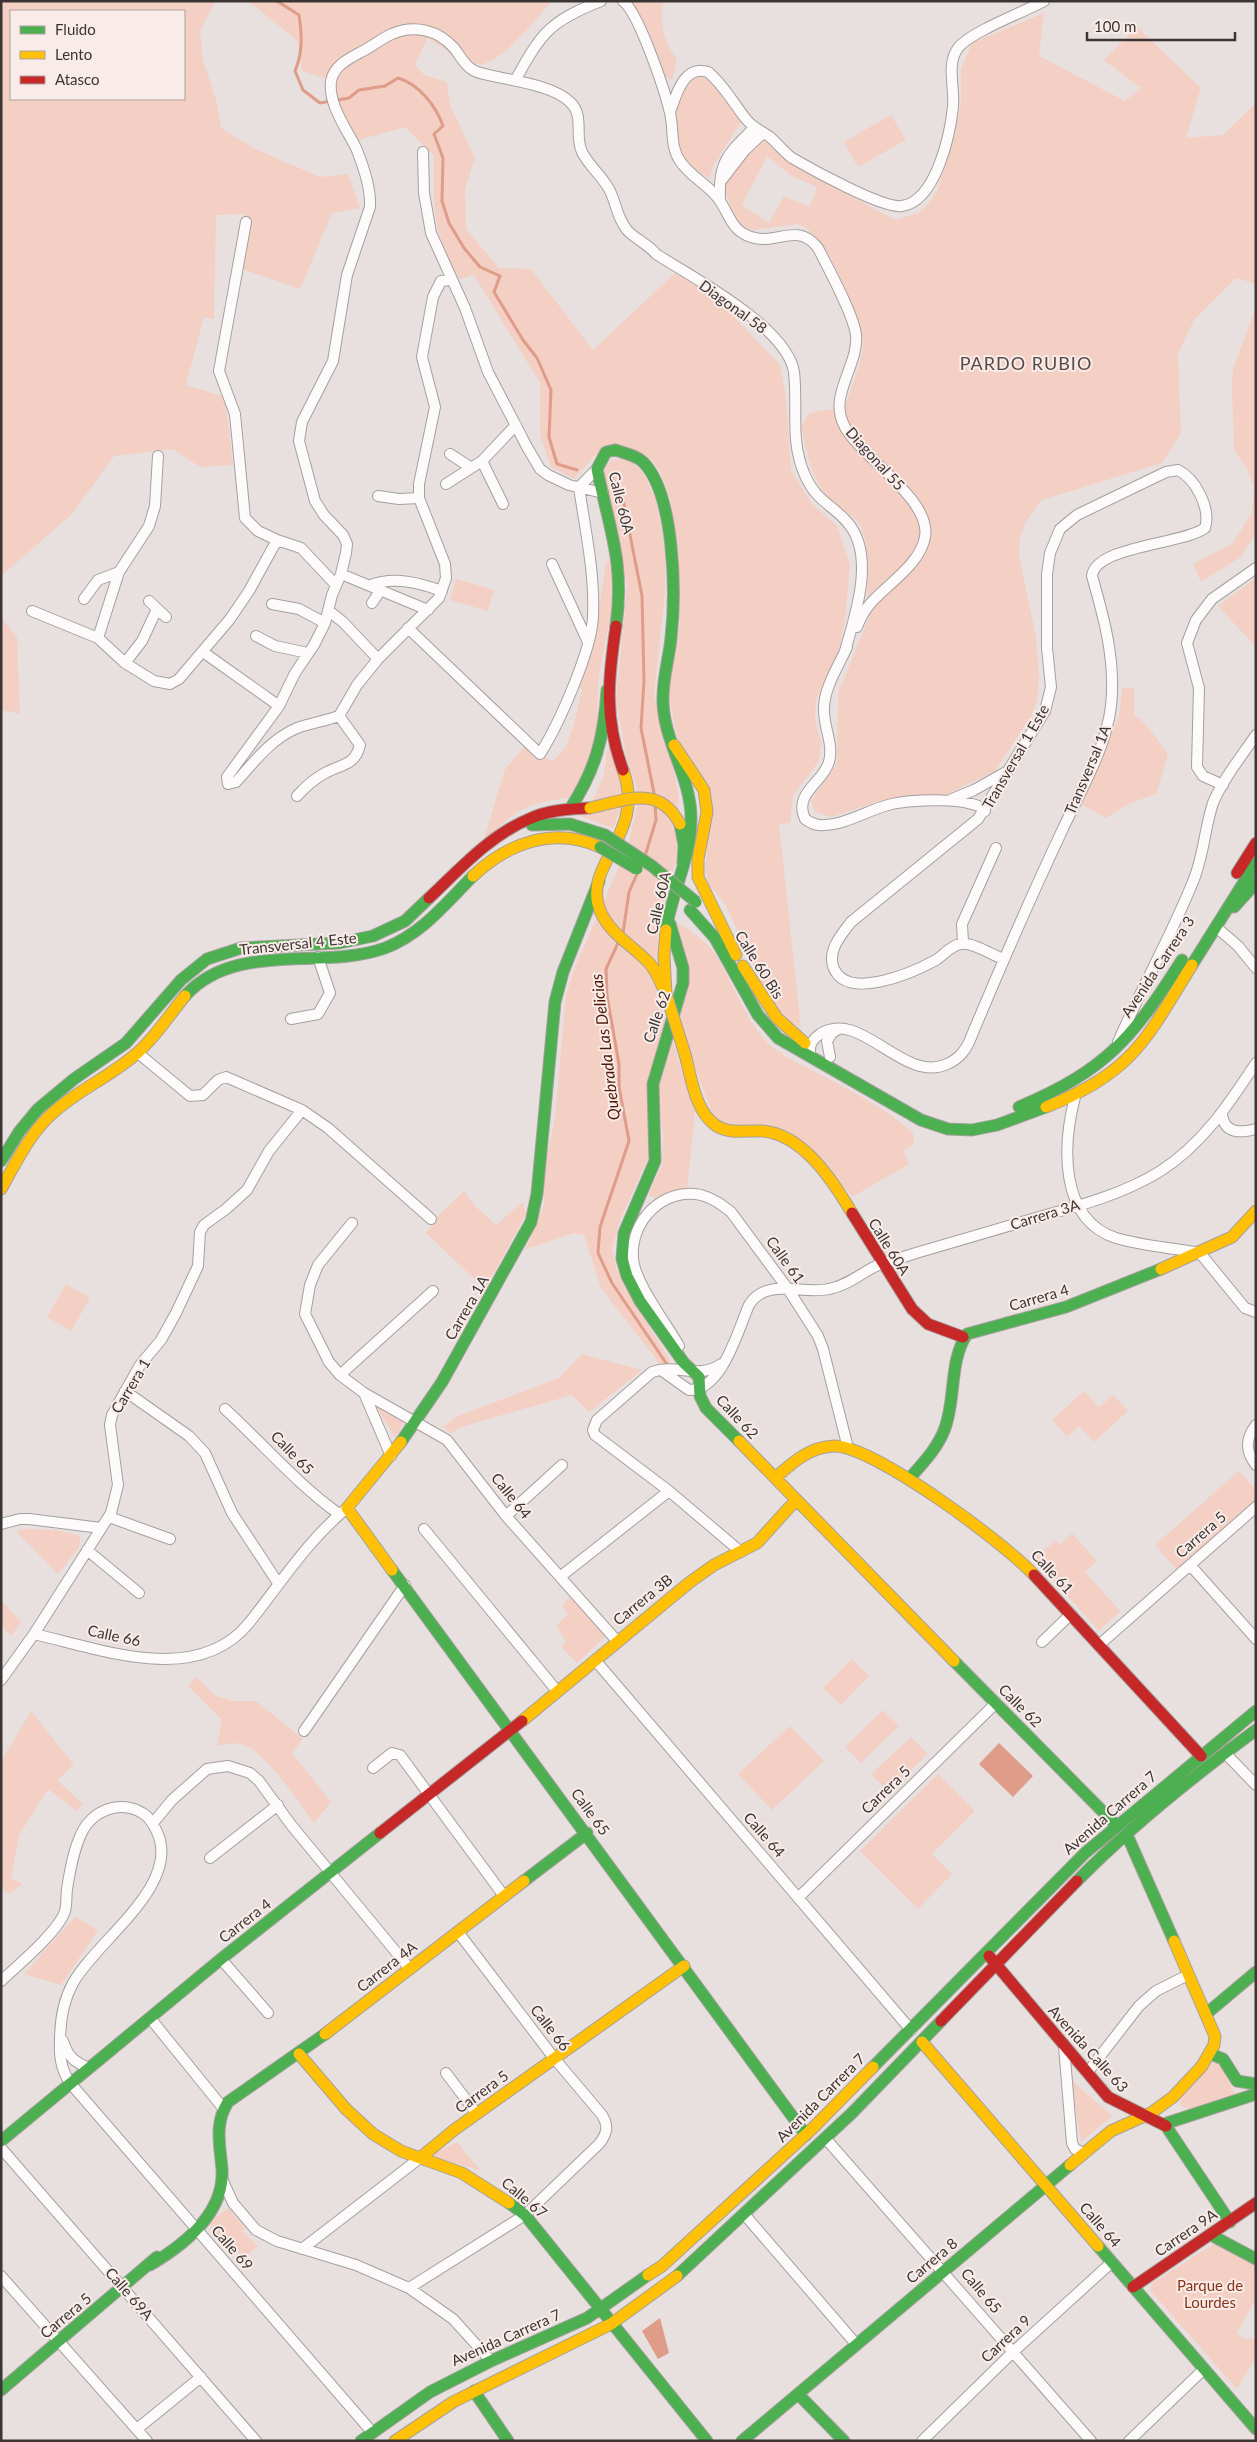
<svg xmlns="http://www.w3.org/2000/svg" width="1257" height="2442" font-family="Lato,sans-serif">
<rect width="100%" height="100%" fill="#e8e0de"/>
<!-- green -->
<path fill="#f4cfc4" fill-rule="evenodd" d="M1,1h214l-15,30 3,29 14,43 4,25 34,21 65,28 28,-3 12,34 -28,5 -32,76 -67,-23 12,-52 -29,1 -2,104 -10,-2 -18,68 39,12 8,68 -33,2 -27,-18 -59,7 -43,59 -70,61zM11,11h173v88h-173z
M248,1h304c-16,17 -53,67 -76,63 -16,-2 -35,-18 -48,-26l-13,26 9,11 23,7 3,23 25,53 -10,32 1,39 33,39 32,1 62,81 82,-77 40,24 65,68 6,32 5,73 21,34 25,22 13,39 -5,55 -5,27 -24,53 -1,20 6,21 -2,20 -26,35 -3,27 -11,1 22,204 -16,-10 -9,-13 -15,-24 -36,-77 -17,-20 -3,-16 7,-65 -34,-60 -10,-52 12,-70 -2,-65 -7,-54 -10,-29 -9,-13 -17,-10 -38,3 -23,26 -23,-12 -11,-32v-52l-66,-108 -14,4c-27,-41 -28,-75 -26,-123l-29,-29 -46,13 -26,-32 -6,-29 -25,-8 -4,-30z
M628,1h35c-4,22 1,41 14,58l-5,21 -6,-3 -4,-6 -4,-14z
M1044,13l-5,43 86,45 16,-13 -37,-28 33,-33 64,61 -15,50 37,-3 33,-32v181l-20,-6 -42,42 -16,34 3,79 -19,30 -120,37 -16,21 -6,16 -1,18 17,82 3,39 -2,25 -6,15 -36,55 -52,25 -65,5 -46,16 -17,-5 -4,-11 26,-37 1,-71 37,-90 -8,-5c0,-19 3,-61 -9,-76 -7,-8 -17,-12 -25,-19 -21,-20 -26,-50 -32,-77l9,-13 35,-6c6,-20 17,-42 18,-63 0,-18 -27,-79 -38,-95 -6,-10 -16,-21 -27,-25l-46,6 -12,-5 -7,-11 -9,-27 2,-10 35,-39 27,24 107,58 23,-7 11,-10 8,-12 17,-52 7,-37v-33l11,-26zM767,156l23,19 27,12 -7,20 -26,-11 -15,27 -27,-18z
M700,75l10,6 31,41 -28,44 -3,12c-45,-21 -41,-60 -23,-100z
M891,115l15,25 -48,27 -14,-25z
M1256,308v225l-15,24 -40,25 -8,-18 39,-20 20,-31 2,-26 -7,-19 -13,-18 -2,-66 1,-16z
M621,459l12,3 11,12 11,24 5,22 5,33v39l-11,102 20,77 5,28 -3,63 -17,57 -3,72 10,30 -18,137 -28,62 -8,28 4,19 7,17 48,78 -8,6 -62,-80 -17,-53 -10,-2 -48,16 18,-44v-35l11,-52 11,-123 9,-28 53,-121 10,-43 -2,-18 -9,-25 -11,-59 11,-115 -23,-111 2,-10 7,-5z
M611,561l3,38 -16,81 -1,58 -24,59c-49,7 -55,11 -90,45l22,-73 22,-25 25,18 14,-15 8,-23 8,-35 -5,-3c15,-45 23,-77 29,-124z
M1256,578v69l-38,-41z
M456,579l38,11 -6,21 -38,-11z
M1,618l16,19 3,77 -19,-4z
M1122,688h12v27c15,9 23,26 34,39l-12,40 -28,10 -22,14 -25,-14 38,-88z
M608,746c14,35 22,45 5,82l-44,-16 18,2 17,-40z
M674,921c18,10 38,24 47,43 13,24 24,51 41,73 15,18 38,26 57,37 33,17 66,34 94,59l1,11 -11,7 6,13 -57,33 -25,-32 -19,-19 -88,-25 -9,-10 -33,-92z
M672,1039l23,73 -8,78 -16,1 -16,8 -6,-5 13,-29 1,-27 -5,-50z
M464,1191l12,16 20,18 27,-23 3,12 -41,75 -59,-56 14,-19z
M66,1284l24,14 -19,33 -24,-14z
M582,1354l60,16 -53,42 -17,-17 -111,32 -9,6 -9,-6 15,-11 101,-38z
M1084,1391l15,16 14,-12 15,16 -34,31 -15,-16 -12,11 -15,-17z
M376,1407l28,15 -9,16z
M1239,1471l17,19v10l-79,70 -22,-25z
M29,1529l27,1 24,6 -1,12 -21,26 -42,-43z
M1072,1533l25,28 -12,11 35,39 -21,20 -65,-72 22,-19 4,5z
M573,1594l34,41 -30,28 -16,-16 5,-6 -10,-15 12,-12 -6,-8z
M1,1600l20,22 -10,14 -10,-12z
M852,1659l17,17 -28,29 -18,-17z
M196,1677l20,19 17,5h23l47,38 -11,14 39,49 -17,21c-14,-19 -49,-72 -70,-78 -8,-3 -18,-2 -27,1l5,-26 -34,-34z
M883,1710l16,16 -38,37 -16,-16z
M31,1711l43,54 -17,15 26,24 -6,7 -29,-22 -29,46 -8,43 11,6 -12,10 -9,-6v-126z
M790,1726l34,35 -52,49 -34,-36z
M911,1737l17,17 -40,37 -17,-17z
M938,1774l37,37 -43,43 20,20 -34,35 -58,-58z
M75,1917l23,13 -37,55 -37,-11z
M1217,2059l18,35 -45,15 -7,-2 -3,-4 2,-6z
M1071,2080l41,36 -31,26z
M457,2142l24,29 -51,-16z
M228,2208l17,20 -3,3 16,15 -14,12 -14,-17 -5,3 -17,-20z
M1215,2243l41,21v34l-19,36 11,6 2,-3 6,4v16l-19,32 -87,-99 2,-7z"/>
<!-- water -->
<path fill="#de9c89" d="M999,1743l34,33 -20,21 -34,-33z
M660,2318l9,35 -11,6 -16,-28z"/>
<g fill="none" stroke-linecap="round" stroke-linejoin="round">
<!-- stream -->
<path stroke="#de9c89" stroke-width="3" d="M277,1l22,14c3,20 4,37 -4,56l8,19 17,13 29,-5 10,-8 26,-4 13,-8c21,6 38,28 45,48l-9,8 9,24 -1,43 7,22 15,25 16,19 20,9 -6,16 29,48 14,18 14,32 -2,47 8,27 20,6
M611,476l11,18 20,102 2,85 -3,47 13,65
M645,856l11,-36 -1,-15
M623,933l6,-41 8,-18
M618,943l-12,26 1,27 12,68v23l10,54 -29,86 -2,26 14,30 56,83"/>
<defs>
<path id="street" d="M623,1c16,12 42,90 47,112 4,16 0,34 10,48 10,16 30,24 40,40 10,15 12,30 31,36 26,9 46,-16 67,11 10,20 36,67 38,87 3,31 -29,61 -11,92 17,31 87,73 80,110 -5,28 -38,47 -55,67 -6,7 -10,15 -13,23
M516,79c26,-47 34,-58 85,-78
M670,112c6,-17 14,-48 38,-40 15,12 26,32 38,47 7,9 16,12 24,18 8,7 14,15 22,21 19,11 91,51 110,48 34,-5 48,-71 51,-99 2,-19 -7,-43 5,-59 12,-16 66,-36 86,-47
M423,152l1,41 7,40 34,75 23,64 39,75 13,22 8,6 21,10 34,8
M721,181l24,-31 17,-16
M720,200c-2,-39 8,-46 34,-72
M246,222l-27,149 16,43 10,104 13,13 19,9 24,8 34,36
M451,280l-10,1 -8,16 -11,60 13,50 -16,77v14l26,66 1,14 -7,20 -61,61 -21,26 -18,31c-14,5 -28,7 -42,12 -26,11 -43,34 -61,54l-8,2 -1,-7 52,-71 16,-33 19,-28 11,-22 7,-28 9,-21 5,-21 1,-9 -4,-9 -19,-20 -9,-14 -16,-60 3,-19 31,-61 14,-86 23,-68c1,-19 -7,-42 -14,-59 -10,-20 -28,-44 -25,-67 3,-16 19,-23 32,-30 10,-5 19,-13 29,-17 22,-10 46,-4 62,14 7,9 12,20 23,24 25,8 74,11 93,30 15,14 4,34 12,50 7,14 20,24 27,37 8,15 7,27 18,41 8,9 21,14 29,24 36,23 131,73 138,118 4,35 -4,68 10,101 12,29 27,30 44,50 28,33 7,93 -3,128
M450,454l20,13
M482,461l21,43
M446,484l36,-23 34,-36
M579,487l18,-18
M378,496l21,3 20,-1
M552,564l36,78
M341,574l87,36
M371,585c23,-9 49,-2 71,6
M84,599l14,-19 21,-8
M149,601l17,16
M372,603l8,-12
M272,604l27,5 26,14
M32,611l66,27 27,25 29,18 16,3 9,-5 51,-60 19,-28 28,-51
M329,611l14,11 35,37
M408,628l132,126c19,-30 52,-104 53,-138 2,-43 -8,-87 -14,-129
M256,636l19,10 33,7
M98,638l21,-66 30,-46 6,-20 3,-50
M847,647c-8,18 -23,41 -23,61 -1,19 10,35 5,54 -6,21 -36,31 -24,57 6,4 11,7 18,6 23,0 46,-16 69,-21 17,-4 83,-8 93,7
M203,652l76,54
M125,663l17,-22 15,-32
M1223,785l-20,-9 -6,-9 2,-79 -12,-45 9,-23 16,-21 44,-31
M297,796c8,-9 17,-17 28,-23 16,-9 30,-7 35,-28l-21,-29
M952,799l22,-9 32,-18
M1216,927l22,19 18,22
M963,943l-1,-19 34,-76
M291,1019l27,-5 12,-21 -12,-36
M1118,1042c23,-53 52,-104 74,-158 12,-27 12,-54 21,-81 10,-24 28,-46 43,-68
M138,1053l52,43 13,-1 15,-15 8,-3 76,33 26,18 103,91
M810,1053c-1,-9 3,-14 10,-19 40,-26 82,48 125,31 15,-6 22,-16 27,-30 28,-67 57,-134 88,-200 18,-40 46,-85 51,-129 5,-45 -7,-88 -19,-130 3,-30 92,-32 113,-48 6,-19 -9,-49 -27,-58l-12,2 -89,43 -17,14 -10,24 -3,21v74l4,39 -6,24 -67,108 -127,103c-9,12 -23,27 -18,44 12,37 81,6 103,-6 8,-5 15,-15 25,-16 12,-2 31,11 42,15
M830,1057l-3,-16 5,-8 5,-3
M1075,1097c-12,46 -17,122 41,141 27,8 57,10 84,15l45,55 11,4
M1222,1115c3,19 18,18 34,14
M352,1223l-34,42 -8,20 -5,29 24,48 11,13 24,18 83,47 59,76 111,125
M679,1346c-12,-22 -45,-64 -46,-88 -3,-37 30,-71 68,-63 12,3 21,10 30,17l57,77 30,47 5,13 25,99
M721,1364c-22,16 -45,-1 -69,8l-55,48 -4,10 2,5 74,56 72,61
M661,1370l28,20c33,1 49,-60 60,-85 17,-28 53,-10 80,-16 21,-4 35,-19 54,-26 11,-4 22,-6 33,-10 41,-12 82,-24 123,-36 40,-11 84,-23 120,-45 43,-27 70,-68 97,-109
M340,1375l93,-84
M125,1391l64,45 16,17 27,60 46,70
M364,1393l27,63
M225,1409c38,35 72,75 114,105
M1256,1425c-11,14 -11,26 0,40
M506,1516l56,-51
M109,1517l61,22
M1,1524l19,-5h9l72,9
M424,1529l133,162
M87,1550l52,43
M1190,1565l66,74
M560,1577l109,-86
M34,1634c66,15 163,53 215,-11 32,-40 58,-82 98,-115
M1042,1642l29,-28
M1099,1645l157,-138
M595,1660l316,370
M1,1680l33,-46 77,-121 7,-28 -8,-60 2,-10 28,-50 21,-25 15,-27 22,-47 2,-34 4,-7 22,-16 21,-19 22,-39 33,-41
M304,1731l101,-146
M1225,1753l31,32
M373,1768l19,-15 8,2 104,141
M153,1823l19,-23 35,-31 21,-3 22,7 9,8 33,45 118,143
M210,1858l68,-53
M798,1898l198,-195
M221,1959l47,54
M1,1981c16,-15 58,-50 64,-70 2,-7 1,-15 2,-22 3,-19 8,-49 20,-65 14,-17 38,-23 57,-10 7,5 10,11 13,18 25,53 -61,109 -84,151 -10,18 -13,37 -13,58 -1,16 1,30 11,43l301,348
M150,2018l73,90
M63,2041c5,16 12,22 27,27
M1064,2046l8,97 3,6 9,4
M446,2073l31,41
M1087,2073l52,-67 17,-15 32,-16
M826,2139l265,302
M1,2148l255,293
M223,2181l10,22 23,27 21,11 79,24 53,23 44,31 38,42
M744,2214l112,130
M302,2249l118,-91
M1,2276l146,165
M409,2288l116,-73 74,-71c8,-10 10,-18 3,-29l-48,-57 -96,-126
M137,2429l64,-52
M922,2441l91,-89 99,-90
M1129,2441l75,-72"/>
<path id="fast" d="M615,450c9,3 21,5 28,12 32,32 33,132 28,176 -2,21 -9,42 -8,64 1,39 27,74 28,114 1,40 -19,75 -25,114
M615,450l-9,2 -9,17c12,59 28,94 19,157
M570,809c26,-40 34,-72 37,-119
M680,824l4,21 -1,18
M532,825l38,-1 35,11
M1234,907l22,-24
M690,910l25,28 43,77 20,23 143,82 27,9 24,1 25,-5 49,-18
M670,924l13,44v15l-30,101 2,77 -31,72 -2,26 5,17 13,25 44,62 15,14 1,19 6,12 33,33
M1192,965l64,-102
M185,996c50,-56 136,-25 200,-48 37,-14 61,-45 88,-72
M1019,1107c87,-37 113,-68 163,-147
M1,1161l18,-29 19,-23 36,-30 52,-36 55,-63 26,-21 34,-11 98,-5 34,-7 32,-15 24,-23
M401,1442l41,-60 89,-160 6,-28 18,-192 8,-30 36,-91
M909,1479c13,-15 29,-31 36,-51 11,-30 4,-67 22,-94l99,-27 95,-38
M392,1570l414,565
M954,1661l162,164
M1127,1835l47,106
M524,1881l63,-48
M1077,1881c53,-54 118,-106 179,-151
M1206,2014l50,-42
M1211,2054l12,5 14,22 19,3
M873,2067l212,-214 171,-142
M1164,2124l92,-30
M1166,2126l64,96
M1,2141l220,-182 159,-126
M509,2203l16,12 182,226
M1211,2235l45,24
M1098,2246l158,183
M150,2265c34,-20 75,-52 72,-96 -2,-24 -8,-45 6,-67l97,-68
M677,2276l175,-163 89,-92
M1,2390l156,-133
M474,2391l34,50
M798,2394l46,47
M361,2441l69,-49 61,-31 96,-43 61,-43
M742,2441l328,-276"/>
<path id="slow" d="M674,745l30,45 3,22 -9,47v18l38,78
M623,770c23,62 -36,92 -25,134 7,28 34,40 52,60 7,8 11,20 16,30l-2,-38 2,-26
M473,876c35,-33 81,-50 127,-29
M743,966l34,52 28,25
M684,1051c7,23 10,58 30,73 13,11 32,6 48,7 41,3 71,50 90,82
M1046,1107c87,-34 100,-68 146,-142
M1,1189c16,-28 29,-57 54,-78 25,-22 56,-35 81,-57 19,-16 33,-39 49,-58
M1161,1269l71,-32 24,-26
M739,1441l215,220
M775,1478c17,-15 34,-31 59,-32 39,-1 172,98 200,129
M392,1570l-45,-62 54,-66
M522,1721l168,-139 24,-17 43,-22 39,-43
M325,2034l199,-153
M922,2042l176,204
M299,2054l47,55 27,25 28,17 61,22 47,30
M420,2158l34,-28 230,-164
M1070,2165l41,-34 40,-18 22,-16 29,-31 12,-21 1,-9 -41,-95
M648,2275l14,-9 150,-137 61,-62
M395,2441l58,-39 158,-78 66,-48"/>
<path id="jam" d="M616,626c-8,53 -12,93 7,144
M1237,873l19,-30
M429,898c30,-28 61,-63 100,-79 19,-9 41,-10 61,-11
M852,1213l60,96 16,15 35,13
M1034,1575l167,181
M380,1833l142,-112
M989,1956l119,141 58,29
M941,2021l136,-140
M1133,2287l123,-84"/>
</defs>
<!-- street casing -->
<use href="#street" stroke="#a5a09e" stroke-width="12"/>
<!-- fast casing -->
<use href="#fast" stroke="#a5a09e" stroke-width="13"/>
<!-- slow casing -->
<use href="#slow" stroke="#a5a09e" stroke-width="13"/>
<!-- jam casing -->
<use href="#jam" stroke="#a5a09e" stroke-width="13"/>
<!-- street -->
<use href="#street" stroke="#fcfafa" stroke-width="10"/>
<!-- fast -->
<use href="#fast" stroke="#4caf50" stroke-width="11"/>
<!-- slow -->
<use href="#slow" stroke="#ffc107" stroke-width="11"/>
<!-- jam -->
<use href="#jam" stroke="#c62828" stroke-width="11"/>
<defs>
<path id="fast-bridge" d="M605,835l47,31 44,36
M600,847l37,22"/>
<path id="slow-bridge" d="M590,808c36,-8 69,-24 90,16
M666,994l18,57"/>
</defs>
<!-- fast-bridge casing -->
<use href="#fast-bridge" stroke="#a5a09e" stroke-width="13" stroke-linecap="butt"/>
<!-- slow-bridge casing -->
<use href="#slow-bridge" stroke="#a5a09e" stroke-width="13" stroke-linecap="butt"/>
<!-- fast-bridge -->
<use href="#fast-bridge" stroke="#4caf50" stroke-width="11"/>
<!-- slow-bridge -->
<use href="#slow-bridge" stroke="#ffc107" stroke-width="11"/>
</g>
<g text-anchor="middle" stroke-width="4" stroke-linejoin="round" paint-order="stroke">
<!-- street labels -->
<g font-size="15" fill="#3b3634" stroke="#f9ece8">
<text transform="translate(733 307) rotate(36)" y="5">Diagonal 58</text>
<text transform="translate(875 459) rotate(48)" y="5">Diagonal 55</text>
<text transform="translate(621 503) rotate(76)" y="5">Calle 60A</text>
<text transform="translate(1016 757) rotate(-60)" y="5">Transversal 1 Este</text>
<text transform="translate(1088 770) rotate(-67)" y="5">Transversal 1A</text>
<text transform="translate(659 903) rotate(-77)" y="5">Calle 60A</text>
<text transform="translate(298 944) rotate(-6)" y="5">Transversal 4 Este</text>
<text transform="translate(759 965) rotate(58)" y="5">Calle 60 Bis</text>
<text transform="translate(1158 967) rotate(-56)" y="5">Avenida Carrera 3</text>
<text transform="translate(657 1017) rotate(-71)" y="5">Calle 62</text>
<text transform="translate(1045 1215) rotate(-17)" y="5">Carrera 3A</text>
<text transform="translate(889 1247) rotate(58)" y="5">Calle 60A</text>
<text transform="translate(785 1260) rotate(54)" y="5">Calle 61</text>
<text transform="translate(1039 1298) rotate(-16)" y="5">Carrera 4</text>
<text transform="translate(467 1308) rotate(-60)" y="5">Carrera 1A</text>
<text transform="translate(131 1386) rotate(-59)" y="5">Carrera 1</text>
<text transform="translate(737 1417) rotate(47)" y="5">Calle 62</text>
<text transform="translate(292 1453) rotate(46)" y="5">Calle 65</text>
<text transform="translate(511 1496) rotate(51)" y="5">Calle 64</text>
<text transform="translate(1201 1535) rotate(-41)" y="5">Carrera 5</text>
<text transform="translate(1052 1572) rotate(47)" y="5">Calle 61</text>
<text transform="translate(643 1600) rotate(-39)" y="5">Carrera 3B</text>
<text transform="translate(114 1636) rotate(12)" y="5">Calle 66</text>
<text transform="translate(1020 1706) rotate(45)" y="5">Calle 62</text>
<text transform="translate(886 1790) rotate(-44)" y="5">Carrera 5</text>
<text transform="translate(590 1812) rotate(54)" y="5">Calle 65</text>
<text transform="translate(1110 1813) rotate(-41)" y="5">Avenida Carrera 7</text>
<text transform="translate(764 1835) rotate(49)" y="5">Calle 64</text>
<text transform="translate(245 1921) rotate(-38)" y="5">Carrera 4</text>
<text transform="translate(387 1967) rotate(-38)" y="5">Carrera 4A</text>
<text transform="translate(550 2028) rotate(52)" y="5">Calle 66</text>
<text transform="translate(1088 2049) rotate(48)" y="5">Avenida Calle 63</text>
<text transform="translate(482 2092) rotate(-36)" y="5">Carrera 5</text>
<text transform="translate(821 2098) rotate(-45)" y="5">Avenida Carrera 7</text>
<text transform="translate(524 2198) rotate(40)" y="5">Calle 67</text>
<text transform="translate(1100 2225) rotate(49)" y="5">Calle 64</text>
<text transform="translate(1186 2233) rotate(-34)" y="5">Carrera 9A</text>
<text transform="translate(232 2248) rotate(49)" y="5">Calle 69</text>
<text transform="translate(932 2261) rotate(-40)" y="5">Carrera 8</text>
<text transform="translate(981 2291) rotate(50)" y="5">Calle 65</text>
<text transform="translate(129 2294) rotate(49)" y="5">Calle 69A</text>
<text transform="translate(66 2316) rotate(-40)" y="5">Carrera 5</text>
<text transform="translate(506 2338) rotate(-24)" y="5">Avenida Carrera 7</text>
<text transform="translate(1006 2339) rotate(-43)" y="5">Carrera 9</text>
</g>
<!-- park labels -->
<g font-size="15" fill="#87351b" stroke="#f9ece8">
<text x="1210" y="2291">Parque de<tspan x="1210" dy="17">Lourdes</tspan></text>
</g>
<!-- water labels -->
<g font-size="16" font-style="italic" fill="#511806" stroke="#f9ece8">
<text transform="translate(605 1047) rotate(-97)" y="6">Quebrada Las Delicias</text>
</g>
<!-- quarter labels -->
<g font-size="18" letter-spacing="1" fill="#564b48" stroke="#f9ece8">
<text x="1026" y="370">PARDO RUBIO</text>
</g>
</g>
<!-- border -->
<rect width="1257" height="2442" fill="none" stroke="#3b3634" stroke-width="5"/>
<!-- legend -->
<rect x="10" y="10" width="175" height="90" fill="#f9ece8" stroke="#ada3a0"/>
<rect x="20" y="26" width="25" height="8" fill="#4caf50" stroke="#ada3a0"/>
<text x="55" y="35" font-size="15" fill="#3b3634">Fluido</text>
<rect x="20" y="51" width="25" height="8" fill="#ffc107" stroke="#ada3a0"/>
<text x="55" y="60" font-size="15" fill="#3b3634">Lento</text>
<rect x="20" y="76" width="25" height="8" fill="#c62828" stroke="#ada3a0"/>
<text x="55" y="85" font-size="15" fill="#3b3634">Atasco</text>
<!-- scale -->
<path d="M1087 32v8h148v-8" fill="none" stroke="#3b3634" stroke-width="2.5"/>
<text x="1094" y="32" font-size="15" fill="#3b3634" stroke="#f9ece8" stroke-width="4" paint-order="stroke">100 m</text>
</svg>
